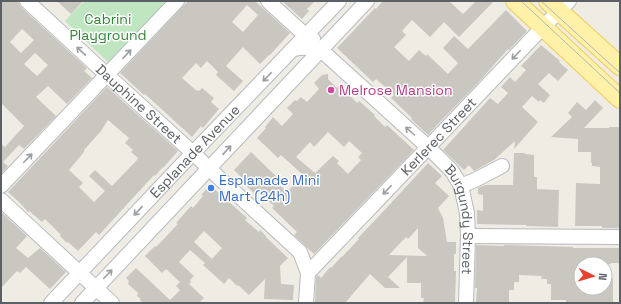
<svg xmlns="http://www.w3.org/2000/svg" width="621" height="304" font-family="'Space Grotesk',sans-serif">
<rect width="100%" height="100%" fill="#efece4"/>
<!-- green -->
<path fill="#c0e6c1" d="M84,1h83l-58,62 -44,-42z"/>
<!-- building -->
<path fill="#cac7c1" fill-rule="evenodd" d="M1,1h17l3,6 66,61 -3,3 8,7 -25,26 -19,-18 -12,11 20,19 -32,33 -5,-4 -16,17 5,4 -7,8v-30l4,3 19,-21 -23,-23zM22,29l12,11 -13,13 -11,-11zM35,53l13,12 -11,11 -13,-12z
M57,1h26l-12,13z
M188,1h67l35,32 -20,22h-1l-9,9 -17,-17 -17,19 17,15 -9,10 -18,-16 2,-3 -11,-11 -6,7 -5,-5 -14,15 15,13 1,-1 1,1 3,-3 12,10 -3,4 8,7 -16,19 -2,-2 -9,11 -47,-43 -1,1 -24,-22zM247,5l11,10 -15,17 -11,-10z
M282,1h33l-8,8 2,2 -7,8z
M383,1h66l14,13 13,-13h18l-35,36 -15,-15 -14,15 -18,-17 -10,11 4,4 -12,12 15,14 10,-11 7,6 1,-2 21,20 10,-11 -15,-15 11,-12 14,13 38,-39 21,21 -18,19 -1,-1 -32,36 -39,40 -9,10 -17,-16 1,-1 -21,-20 3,-3 -18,-16 -3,3 -36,-34 38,-40 1,1z
M541,45l19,16 -1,1 9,8 -10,11 -9,-8 -11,11 12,11 -6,8 -4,-3 -1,2 -7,-6 -10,11 16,15 -24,27 1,-8 -21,19 -20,11 -5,-6 -5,5 -21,-20 47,-52 8,6 10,-11 -7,-6 9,-10 5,5 11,-12 -5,-4z
M328,74v5l9,9 3,-3 17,18 2,-2 16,14 -1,1 11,11 2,-2 27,25 -100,104 -20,-19 3,-3 -25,-24 2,-2 -15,-14 -3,3 -17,-16 2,-2 -7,-7 17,-18 27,26 -3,3 12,11 16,-17 -22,-20 -3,3 -21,-20 9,-10 -1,-1 8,-10 9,9 11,-12 -6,-6 8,-8 2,1 4,-4 6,5 12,-13 -5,-6 8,-8zM328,132l16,15 5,-6 13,12 -4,4 3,3 -13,14 -11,-11 2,-2 -6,-5 -18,17 -19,-16 14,-15 4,5z
M107,87l71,64 -15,17v-1l-8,9 -1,-1 -55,60 -3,-3 -18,19 -10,-9 -1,1 -7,-7 1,-1 -16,-16 -3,3 -13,-11 -1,1 -8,-9 -12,-11zM108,120l21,18 -4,5 8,7 -2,2 7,6 -1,1v1l-25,26 -17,-16 -6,6 16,15 -11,11 -15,-15 4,-4 -14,-13 15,-18v-2l17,-19z
M595,100l8,8 -19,20h25v-1h11v101h-18v-2h-27l1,-43 24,1v-17l-8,-1v-3h-1v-11h-13v-13l-27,-2 21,-20 -4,-4 9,-11 9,8z
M514,153h11v1l9,1v22h3v12l22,1 -1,37 -32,-1v-1l-49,-1v-14l6,1v-16l-5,-1v-6l7,-3h28z
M428,163l14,13 -7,7 14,13 -11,12 5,10 4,24h9v12h-2v17h2l-1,32h-32l1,-5h-3v-15h-14v-26l-19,20 12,11h-15l-15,-14 -25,29h-30l1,-26 2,-2 3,3 9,-11 1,1 11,-12v1l17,-18 -1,-1 21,-22zM418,228v20l9,8 -38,-1 17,-18 2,2z
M210,185l37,33 -2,2 14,12 1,-2 6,6v1l22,21 -8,8 1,18 13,1 -1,15 -29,-1 1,-20 -16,16 -11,-10 -1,1 -8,-8 -5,6 -21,-19 2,-2 -15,-13 -11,12 15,14 -4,4 1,2 -2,2 15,14 -5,5h-56l-3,-3v-2l-3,-2 1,-3 -10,-9 1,-3 -3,-3 10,-10 34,32 10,-10 -4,-4 4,-4 -14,-13 -4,4 -17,-17 10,-10 1,1 22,-23 -2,-1 15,-17 2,2 10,-12 -2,-1zM204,231l18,17 -10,11 -18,-17z
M1,212l26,24 -11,12 12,10 12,-10 26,24 -16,17 -24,-22 -6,6 -3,-2 -16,17z
M476,245l28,1v-1l69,2v1h46v15h-8v1h-30v24h24v-10h8v25h-47v-3h-15v-16h-4v-5h-6l1,-3 -23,-1v7h-5v8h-5v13l-33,-1 1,-14h-2z"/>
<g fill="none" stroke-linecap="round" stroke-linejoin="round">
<defs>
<g id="minor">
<path id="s1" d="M27,1l80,74 86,78 24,23 83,76 8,21 -2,30"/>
<path d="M268,1l37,34 8,4"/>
<path id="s2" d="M294,49c9,-2 17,-2 27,1l107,97 24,24 9,15 6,27 1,23 -2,67"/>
<path d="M1,186l176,-185"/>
<path d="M461,186l16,-7 25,-13"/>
<path d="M1,200l111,103"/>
<path d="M468,236l152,1"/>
<path id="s3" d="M308,273l235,-246 26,-26"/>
<path id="s4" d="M51,303l138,-146 150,-156"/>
<path d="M82,303l285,-302"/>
</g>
<path id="major" d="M515,1l105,98
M548,1l72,65"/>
</defs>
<!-- minor casing -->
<use href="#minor" stroke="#b6babe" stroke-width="16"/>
<!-- major casing -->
<use href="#major" stroke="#f2ca59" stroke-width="20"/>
<!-- minor -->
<use href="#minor" stroke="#fff" stroke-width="14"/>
<!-- major -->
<use href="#major" stroke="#fff2a8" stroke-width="18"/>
<!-- tram -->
<path stroke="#b3b4b5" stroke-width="1" d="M521,1l99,92
M541,1l79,72"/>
</g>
<!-- one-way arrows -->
<defs><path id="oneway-shaft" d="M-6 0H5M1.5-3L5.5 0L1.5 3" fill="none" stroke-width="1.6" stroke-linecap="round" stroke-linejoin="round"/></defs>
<g stroke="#9da0a3">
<use href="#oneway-shaft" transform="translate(81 51) rotate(-137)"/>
<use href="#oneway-shaft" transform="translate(127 54) rotate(-47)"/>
<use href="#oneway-shaft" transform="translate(516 55) rotate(134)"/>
<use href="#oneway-shaft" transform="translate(267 77) rotate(134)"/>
<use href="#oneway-shaft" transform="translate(410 131) rotate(-138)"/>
<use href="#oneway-shaft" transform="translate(227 150) rotate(-47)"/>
<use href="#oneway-shaft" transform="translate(28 158) rotate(-46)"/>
<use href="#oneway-shaft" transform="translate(387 190) rotate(134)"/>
<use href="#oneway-shaft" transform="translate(138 211) rotate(133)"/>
<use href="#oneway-shaft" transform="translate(108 274) rotate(-46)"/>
</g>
<!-- markers -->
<circle fill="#d1479c" stroke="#fff" stroke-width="1.5" cx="331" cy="90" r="4"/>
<circle fill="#3f7fe0" stroke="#fff" stroke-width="1.5" cx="211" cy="188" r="4"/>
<g text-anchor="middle" stroke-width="3" stroke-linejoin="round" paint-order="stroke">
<!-- park labels -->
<g font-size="14" fill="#348439" stroke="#fff">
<text x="108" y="24">Cabrini<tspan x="108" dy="16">Playground</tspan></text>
</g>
<!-- hotel labels -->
<g font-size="14" fill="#b23c85" stroke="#fff" text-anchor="start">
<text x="339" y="95">Melrose Mansion</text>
</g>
<!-- street labels -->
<g font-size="14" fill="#5c6065" stroke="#fff">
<text dy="5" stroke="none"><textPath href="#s1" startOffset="152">Dauphine Street</textPath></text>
<text dy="5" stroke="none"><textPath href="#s3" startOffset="189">Kerlerec Street</textPath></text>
<text dy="5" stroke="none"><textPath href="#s4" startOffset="209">Esplanade Avenue</textPath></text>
<text dy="5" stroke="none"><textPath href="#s2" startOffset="256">Burgundy Street</textPath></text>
</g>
<!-- shop labels -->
<g font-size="14" fill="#366cbe" stroke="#fff" text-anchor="start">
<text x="219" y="185">Esplanade Mini<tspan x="219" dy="16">Mart (24h)</tspan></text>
</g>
</g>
<!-- border -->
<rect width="621" height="304" fill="none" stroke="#5c6065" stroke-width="4"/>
<!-- north arrow -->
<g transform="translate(593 276) rotate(95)"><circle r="19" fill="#ffffff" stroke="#bebfc1"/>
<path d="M0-3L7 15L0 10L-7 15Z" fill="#ea402e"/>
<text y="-6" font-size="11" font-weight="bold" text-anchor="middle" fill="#5c6065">N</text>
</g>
</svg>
